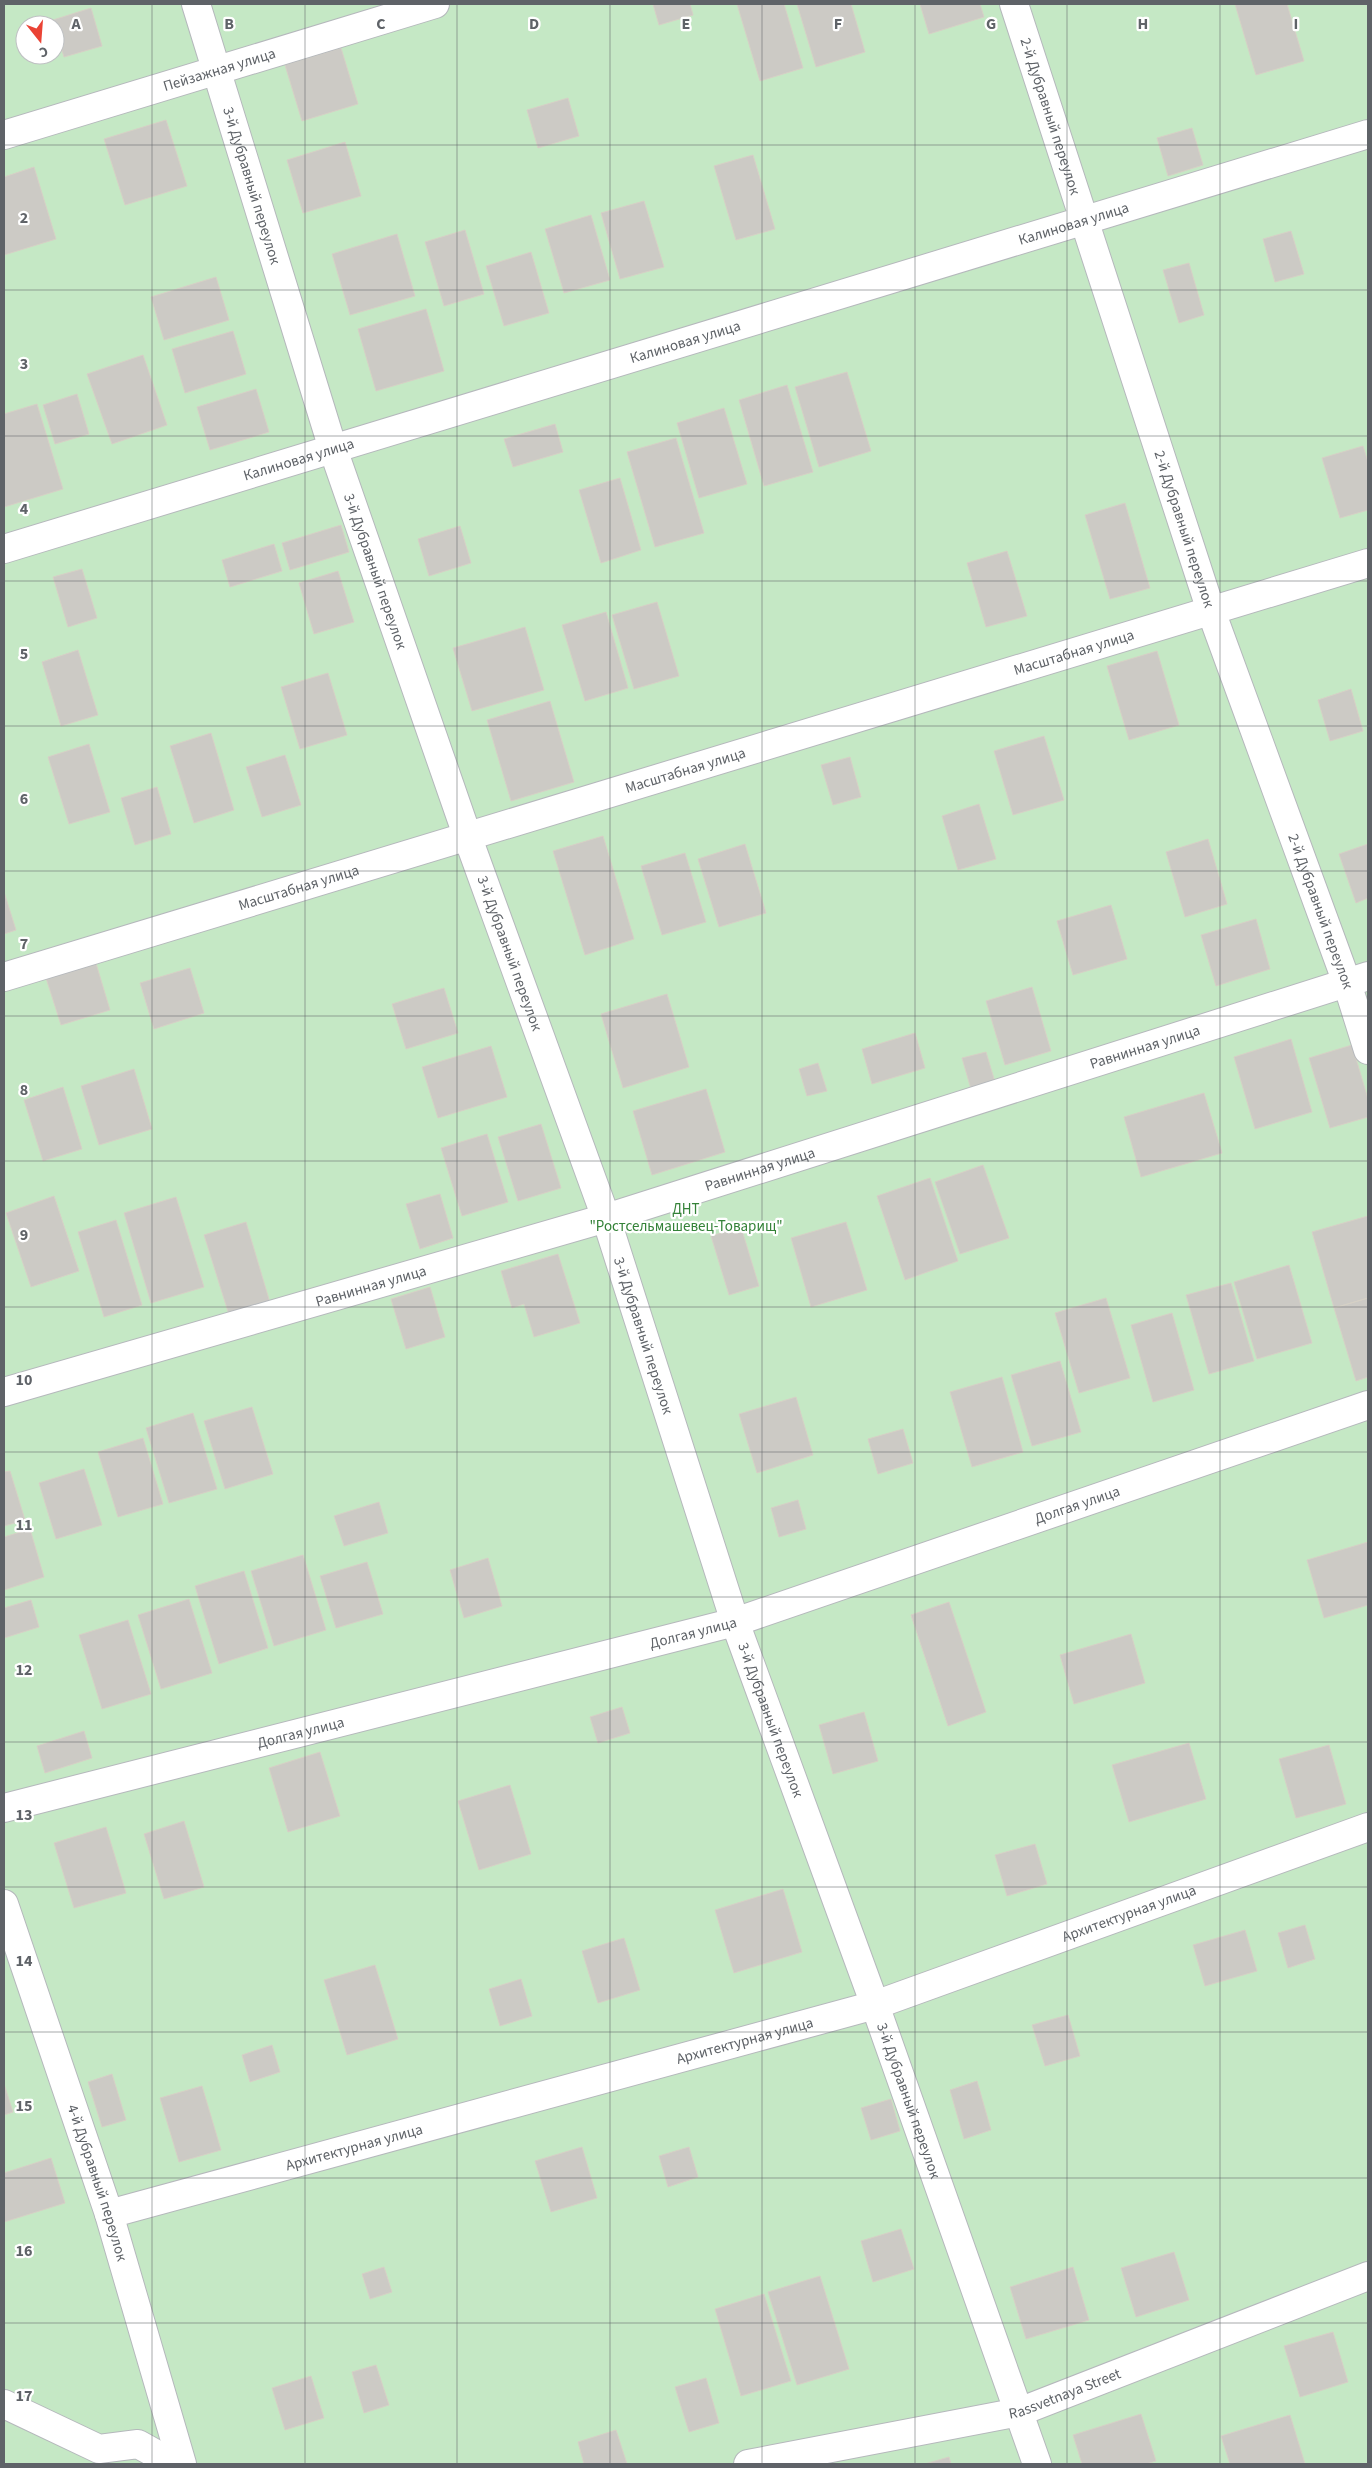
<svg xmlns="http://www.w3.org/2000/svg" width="1372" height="2468" font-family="'Source Sans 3',sans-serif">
<rect width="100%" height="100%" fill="#f1efe8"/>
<!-- green -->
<path fill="#c5e8c5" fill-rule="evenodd" d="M4,4h1364v2460h-1364zM25,25h30v30h-30z"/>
<!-- building -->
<path fill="#cccac5" stroke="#d6d1c6" d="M653,4h37l3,11 -34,10z
M737,4h47l19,64 -43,13z
M797,4h54l14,48 -49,15z
M920,4h60l4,13 -55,17z
M1235,4h52l17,57 -48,14z
M91,8l11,38 -38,11 -11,-37z
M341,48l17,56 -56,17 -17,-56z
M568,98l11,38 -41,12 -11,-38z
M166,120l21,66 -62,19 -21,-66z
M1192,128l11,37 -35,11 -11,-38z
M345,142l16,54 -58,17 -16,-53z
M753,155l22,74 -39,11 -22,-74z
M34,167l22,72 -52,16v-78z
M644,201l20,66 -44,12 -19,-66z
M591,215l19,65 -46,13 -19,-64z
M465,230l19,64 -40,12 -19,-64z
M1291,231l13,43 -29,8 -12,-43z
M397,234l18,62 -65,19 -18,-61z
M531,252l18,61 -45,13 -18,-60z
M1189,263l15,52 -25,8 -16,-53z
M216,277l13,43 -65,20 -13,-43z
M426,309l18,62 -68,20 -18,-62z
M233,331l13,43 -61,19 -13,-44z
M143,355l24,70 -55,19 -25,-70z
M847,372l24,79 -52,16 -24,-80z
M787,385l26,87 -49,14 -25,-86z
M256,389l13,43 -59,18 -13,-43z
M77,394l12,40 -34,10 -12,-39z
M37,404l26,85 -59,18v-93z
M724,408l23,76 -48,14 -22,-75z
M555,424l8,28 -50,15 -9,-28z
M676,438l28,95 -49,14 -28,-95z
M1363,446l5,16v48l-28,8 -18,-60z
M620,478l21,72 -40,13 -22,-73z
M1125,503l25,85 -40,11 -25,-84z
M341,525l8,27 -59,18 -8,-27z
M460,526l11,37 -42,13 -11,-37z
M274,544l8,27 -52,16 -8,-27z
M1007,551l20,65 -41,11 -19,-64z
M82,569l15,49 -29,9 -15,-50z
M338,571l16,51 -40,12 -15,-51z
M657,602l22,74 -45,13 -22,-74z
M606,612l22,76 -43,13 -23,-76z
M525,627l19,63 -72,21 -19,-63z
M78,650l20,65 -37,11 -19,-64z
M1157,651l22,74 -50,15 -22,-74z
M328,673l19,62 -47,14 -19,-62z
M1351,689l12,42 -33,10 -12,-41z
M550,701l24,81 -63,19 -24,-81z
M211,733l23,77 -40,13 -24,-77z
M1044,736l20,64 -51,15 -19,-64z
M89,744l21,68 -41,12 -21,-67z
M285,755l16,50 -39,12 -16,-50z
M850,757l11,40 -28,8 -12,-40z
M157,787l14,47 -36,11 -14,-47z
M979,804l17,55 -38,11 -16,-54z
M603,836l31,103 -49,16 -32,-104z
M1208,839l19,65 -42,13 -19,-65z
M745,844l21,69 -47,14 -21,-68z
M1368,844v54l-12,5 -17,-49z
M685,853l21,69 -44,13 -21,-69z
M4,892l12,38 -12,4z
M1111,905l16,54 -54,16 -16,-54z
M1256,919l14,50 -54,17 -15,-51z
M95,960l15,50 -49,15 -16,-50z
M190,968l14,45 -50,16 -14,-46z
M1032,987l19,64 -46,14 -19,-64z
M444,988l14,45 -52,16 -14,-45z
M667,994l22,73 -66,21 -22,-74z
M915,1033l10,35 -53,16 -10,-35z
M1291,1039l21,73 -57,17 -21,-72z
M1352,1045l16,54v18l-38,11 -21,-70z
M491,1046l16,51 -69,21 -16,-51z
M986,1052l9,30 -24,7 -9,-31z
M818,1063l9,28 -20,5 -8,-27z
M134,1069l18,60 -53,16 -18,-59z
M63,1087l19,62 -39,12 -19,-61z
M706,1089l19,63 -73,23 -19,-64z
M1204,1093l18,60 -81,24 -17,-60z
M541,1124l20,64 -43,13 -20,-64z
M487,1134l21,68 -46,14 -21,-68z
M983,1165l26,73 -49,16 -25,-72z
M930,1178l28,83 -53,19 -28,-84z
M440,1194l13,44 -33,11 -14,-45z
M54,1196l25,75 -48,16 -25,-74z
M176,1197l28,90 -53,16 -27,-90z
M1368,1216v82l-34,10 -22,-76z
M116,1220l26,85 -38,12 -26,-85z
M246,1222l25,84 -41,12 -26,-83z
M846,1222l21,68 -56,17 -20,-69z
M741,1227l18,59 -30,9 -18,-59z
M558,1254l22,69 -46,14 -10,-33 -12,4 -11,-37z
M1289,1265l23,78 -55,16 -23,-77z
M1231,1283l23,78 -45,13 -23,-79z
M430,1287l15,50 -39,12 -15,-50z
M1106,1298l24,80 -51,15 -24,-80z
M1368,1298v79l-12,4 -22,-73z
M1172,1313l22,77 -41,12 -22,-77z
M1060,1361l21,71 -49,14 -21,-71z
M1002,1377l21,75 -51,15 -22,-75z
M796,1397l17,58 -56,18 -18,-59z
M252,1407l21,67 -48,15 -21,-68z
M193,1413l24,76 -48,14 -23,-75z
M903,1429l10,34 -35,11 -10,-35z
M143,1438l20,66 -45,13 -20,-65z
M84,1469l18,56 -46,14 -17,-56z
M10,1471l15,49 -21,6v-54z
M798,1500l8,29 -27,8 -8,-29z
M379,1502l9,31 -44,13 -10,-30z
M30,1529l14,48 -40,13v-53z
M1368,1542v63l-44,13 -17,-58z
M303,1555l23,75 -52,16 -23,-75z
M488,1558l14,48 -38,12 -14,-48z
M367,1562l16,52 -47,14 -16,-52z
M244,1571l24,77 -49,16 -24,-78z
M189,1599l23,74 -51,16 -23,-74z
M31,1600l8,27 -35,11v-30z
M949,1602l37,110 -38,14 -37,-111z
M128,1620l23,74 -49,15 -23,-74z
M1131,1634l14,49 -71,21 -14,-49z
M622,1707l8,26 -32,10 -8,-26z
M864,1712l14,49 -45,13 -14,-49z
M84,1731l8,27 -47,15 -8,-27z
M1189,1743l17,56 -77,23 -17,-57z
M1329,1745l17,59 -50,14 -17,-59z
M320,1752l20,64 -52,16 -19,-64z
M510,1785l21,69 -52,16 -21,-69z
M184,1821l20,66 -40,12 -20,-65z
M106,1827l20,66 -52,15 -20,-65z
M1035,1844l12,40 -40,12 -12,-41z
M783,1889l19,63 -68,21 -19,-63z
M1305,1925l10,34 -27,9 -10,-35z
M1245,1930l12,41 -52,15 -12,-41z
M624,1938l16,52 -42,13 -16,-52z
M375,1965l23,74 -51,16 -23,-75z
M521,1979l11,37 -32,10 -11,-37z
M1068,2015l12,41 -35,10 -13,-41z
M272,2045l8,27 -30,10 -8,-27z
M112,2074l14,46 -24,7 -14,-45z
M977,2081l14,49 -27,9 -14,-49z
M4,2084l9,28 -9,3z
M202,2086l19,64 -42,12 -19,-64z
M891,2099l9,32 -29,9 -10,-32z
M582,2147l15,51 -46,14 -16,-51z
M689,2147l9,30 -30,10 -9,-31z
M51,2158l14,45 -61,19v-49z
M901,2229l13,40 -41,13 -12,-41z
M1174,2252l15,48 -53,17 -15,-49z
M384,2267l8,25 -22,7 -8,-25z
M1073,2267l16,53 -63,19 -16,-52z
M820,2276l29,93 -52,16 -29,-93z
M764,2294l27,87 -50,15 -26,-87z
M1333,2332l15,50 -48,15 -16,-51z
M376,2365l13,40 -25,8 -12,-41z
M311,2376l13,42 -39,12 -13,-42z
M706,2378l13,45 -30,9 -14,-45z
M1141,2414l15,47 -10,3h-64l-9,-29z
M1290,2415l15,49h-75l-9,-28z
M616,2430l11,34h-43l-6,-22z
M949,2457l2,7h-26z"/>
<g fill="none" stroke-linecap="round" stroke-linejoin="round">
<defs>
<g id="minor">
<path id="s1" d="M196,4l137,445 135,389 138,380 129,404 140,383 162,459"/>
<path id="s2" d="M1014,4l197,607 136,372 21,67"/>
<path id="s3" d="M4,135l431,-131"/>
<path id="s4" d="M4,549l1364,-415"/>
<path id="s5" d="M4,977l1364,-414"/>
<path id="s6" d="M4,1392l602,-174 762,-242"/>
<path id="s7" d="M4,1808l731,-186 633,-217"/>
<path id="s8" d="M4,1904l105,310 73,250"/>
<path id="s9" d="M109,2214l766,-209 493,-178"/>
<path d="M4,2404l95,45 39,-5 36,20"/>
<path id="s10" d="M748,2464l271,-52 349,-136"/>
</g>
</defs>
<!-- minor casing -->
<use href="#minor" stroke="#b5b8bc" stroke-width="30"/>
<!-- minor -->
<use href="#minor" stroke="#fff" stroke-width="28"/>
</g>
<!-- grid -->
<path fill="none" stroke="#5f6368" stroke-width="1" stroke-opacity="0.55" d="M152,4v2460M305,4v2460M457,4v2460M610,4v2460M762,4v2460M915,4v2460M1067,4v2460M1220,4v2460M4,145h1364M4,290h1364M4,436h1364M4,581h1364M4,726h1364M4,871h1364M4,1016h1364M4,1161h1364M4,1307h1364M4,1452h1364M4,1597h1364M4,1742h1364M4,1887h1364M4,2032h1364M4,2178h1364M4,2323h1364"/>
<g text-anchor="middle" stroke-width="4.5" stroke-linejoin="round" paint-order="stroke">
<!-- street labels -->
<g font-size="15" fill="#5f6368" stroke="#fff">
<text dy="5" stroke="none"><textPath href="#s3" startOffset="225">Пейзажная улица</textPath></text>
<text dy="5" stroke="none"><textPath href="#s2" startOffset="118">2-й Дубравный переулок</textPath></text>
<text dy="5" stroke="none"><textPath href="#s1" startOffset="190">3-й Дубравный переулок</textPath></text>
<text dy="5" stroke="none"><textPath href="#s4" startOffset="1118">Калиновая улица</textPath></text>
<text dy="5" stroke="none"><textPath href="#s4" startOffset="712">Калиновая улица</textPath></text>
<text dy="5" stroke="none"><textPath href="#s4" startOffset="308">Калиновая улица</textPath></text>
<text dy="5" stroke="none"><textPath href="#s2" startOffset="552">2-й Дубравный переулок</textPath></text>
<text dy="5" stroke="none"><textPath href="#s1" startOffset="595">3-й Дубравный переулок</textPath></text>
<text dy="5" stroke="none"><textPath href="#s5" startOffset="1118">Масштабная улица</textPath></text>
<text dy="5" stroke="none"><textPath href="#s5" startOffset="712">Масштабная улица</textPath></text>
<text dy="5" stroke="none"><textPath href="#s5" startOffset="308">Масштабная улица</textPath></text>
<text dy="5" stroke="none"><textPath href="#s2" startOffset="958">2-й Дубравный переулок</textPath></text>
<text dy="5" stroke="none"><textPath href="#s1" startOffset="1000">3-й Дубравный переулок</textPath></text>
<text dy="5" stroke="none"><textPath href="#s6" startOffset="1192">Равнинная улица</textPath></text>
<text dy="5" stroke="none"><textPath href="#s6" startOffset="788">Равнинная улица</textPath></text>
<text dy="5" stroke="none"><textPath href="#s6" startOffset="382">Равнинная улица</textPath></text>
<text dy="5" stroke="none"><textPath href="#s1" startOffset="1405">3-й Дубравный переулок</textPath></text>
<text dy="5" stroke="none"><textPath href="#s7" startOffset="1116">Долгая улица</textPath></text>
<text dy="5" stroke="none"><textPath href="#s7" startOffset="711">Долгая улица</textPath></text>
<text dy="5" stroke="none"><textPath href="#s1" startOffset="1810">3-й Дубравный переулок</textPath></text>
<text dy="5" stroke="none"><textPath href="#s7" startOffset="306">Долгая улица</textPath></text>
<text dy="5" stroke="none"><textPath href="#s9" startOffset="1064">Архитектурная улица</textPath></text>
<text dy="5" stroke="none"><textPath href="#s9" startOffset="659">Архитектурная улица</textPath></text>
<text dy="5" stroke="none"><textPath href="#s1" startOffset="2215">3-й Дубравный переулок</textPath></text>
<text dy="5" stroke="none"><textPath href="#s9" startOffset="254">Архитектурная улица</textPath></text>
<text dy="5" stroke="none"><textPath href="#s8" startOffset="294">4-й Дубравный переулок</textPath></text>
<text dy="5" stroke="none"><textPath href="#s10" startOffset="325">Rassvetnaya Street</textPath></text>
</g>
<!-- park labels -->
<g font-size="15" fill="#348238" stroke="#fff">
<text x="686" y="1214">ДНТ<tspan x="686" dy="17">"Ростсельмашевец-Товарищ"</tspan></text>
</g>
</g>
<g font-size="16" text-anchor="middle" font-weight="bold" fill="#5f6368" stroke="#fff" stroke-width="4.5" stroke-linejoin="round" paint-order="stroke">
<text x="76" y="29">A</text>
<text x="229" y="29">B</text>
<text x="381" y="29">C</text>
<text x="534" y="29">D</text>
<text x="686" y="29">E</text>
<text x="838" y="29">F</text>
<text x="991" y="29">G</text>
<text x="1143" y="29">H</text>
<text x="1296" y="29">I</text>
<text x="24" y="223">2</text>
<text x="24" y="369">3</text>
<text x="24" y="514">4</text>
<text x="24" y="659">5</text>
<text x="24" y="804">6</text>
<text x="24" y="949">7</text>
<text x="24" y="1095">8</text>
<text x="24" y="1240">9</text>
<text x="24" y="1385">10</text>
<text x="24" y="1530">11</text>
<text x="24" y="1675">12</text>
<text x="24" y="1820">13</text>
<text x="24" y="1966">14</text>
<text x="24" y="2111">15</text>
<text x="24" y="2256">16</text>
<text x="24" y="2401">17</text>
</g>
<!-- border -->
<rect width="1372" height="2468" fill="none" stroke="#5f6368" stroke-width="10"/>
<!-- north arrow -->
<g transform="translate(40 40) rotate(163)"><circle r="24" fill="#ffffff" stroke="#bfc1c3"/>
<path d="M0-4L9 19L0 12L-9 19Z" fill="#ea4335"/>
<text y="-8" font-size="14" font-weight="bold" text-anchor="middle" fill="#5f6368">С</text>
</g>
</svg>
